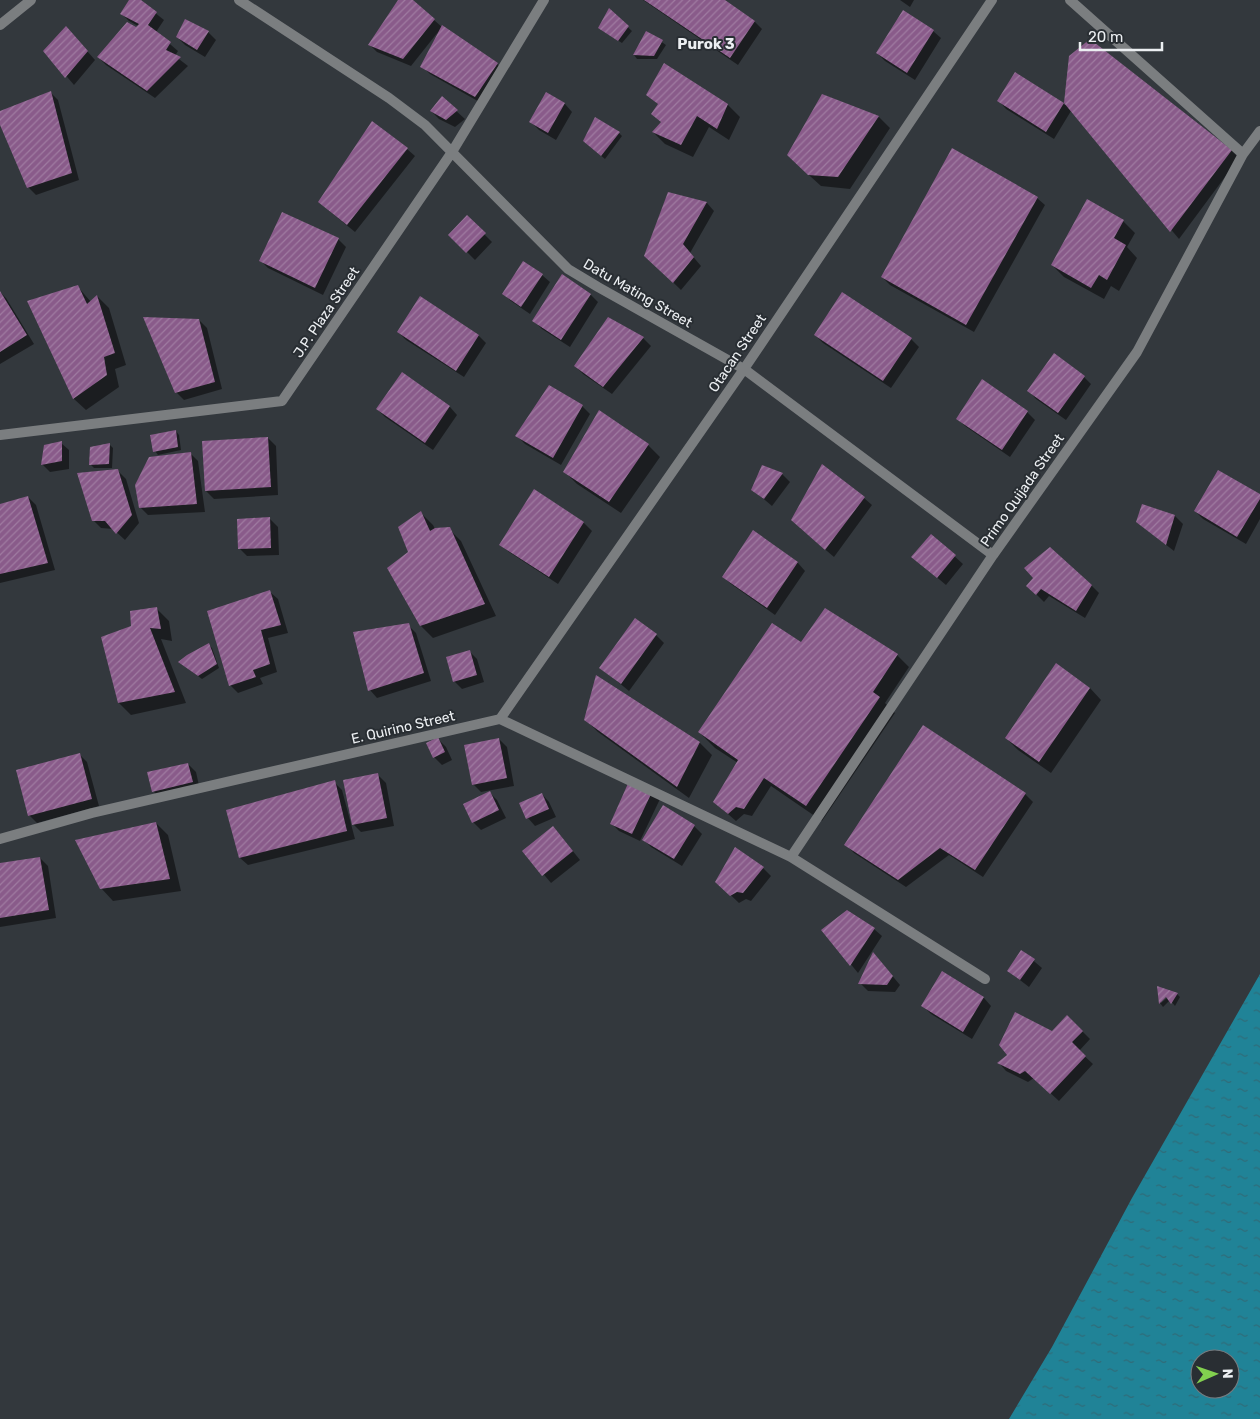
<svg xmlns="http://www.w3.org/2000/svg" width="1260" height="1419" font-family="Rubik,sans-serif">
<defs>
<pattern id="water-ripples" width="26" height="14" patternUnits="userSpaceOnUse" patternTransform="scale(1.25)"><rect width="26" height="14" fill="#208397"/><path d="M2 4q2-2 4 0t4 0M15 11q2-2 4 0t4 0" fill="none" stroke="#306b78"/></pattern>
<pattern id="building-hatch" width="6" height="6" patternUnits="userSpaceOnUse" patternTransform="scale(1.25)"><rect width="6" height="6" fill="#895b8a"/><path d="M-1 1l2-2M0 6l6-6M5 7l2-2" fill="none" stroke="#9f7ba1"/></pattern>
</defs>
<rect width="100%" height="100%" fill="#33383d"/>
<!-- water -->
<path fill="url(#water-ripples)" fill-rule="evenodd" d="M1260,974v445h-251l43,-72 80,-149zM1200,1359h30v30h-30z"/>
<!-- shadow -->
<path fill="#0007" d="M131,0h8l25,20 -8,12 22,19 -3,5 13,10 -33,32 -49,-33 -8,-8 40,-31 -9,-5 -7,-7z
M400,0h11l31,27 55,37 8,8 -22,32 -53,-30 -8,-8 16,-34 -27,34 -34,-14 -7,-7z
M643,0h80l31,21 8,8 -24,36z
M900,0h14l-4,7z
M609,10l23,21 -10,12 -19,-12z
M933,31l8,7 -26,42 -30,-19 -8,-8z
M208,32l8,8 -11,17 -20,-12 -8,-8z
M647,32l19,13 -9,14h-20l-3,-4z
M73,35l22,25 -21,25 -29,-34z
M1090,41l142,110 7,7 -60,81 -108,-128 -17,28 -48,-30 -7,-8 16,-27 50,31 5,-48z
M50,92l8,8 21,80 -43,15 -8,-8 -28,-65v-10z
M547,94l18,10 7,8 -16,28 -17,-10 -8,-8z
M648,95l80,10 12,12 -11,23 -20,-13 -16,30 -28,-13 -12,-12 9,-9 -3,-18z
M442,98l23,21 -10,8 -16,-8 -8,-8z
M879,117l11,11 -40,61 -29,-3 -21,-19z
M619,133l3,3 -17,23 -17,-14z
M407,149l8,7 -60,76 -27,-22z
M668,193l39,10 7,8 -24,42 11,13 -20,24 -36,-35z
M1037,198l8,7 -71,127 -84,-47 -8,-8z
M467,217l25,25 -17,18 -25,-25z
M1123,221l12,12 -8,14 10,11 -18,33 -8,-5 -7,13 -40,-22 -12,-12z
M338,239l8,8 -23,48 -55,-27 -7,-7z
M542,275l8,7 -20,32 -19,-13 -8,-8z
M563,276l28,19 7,7 -28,45 -28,-18 -8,-8z
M78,287l13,15 6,-6 12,12 17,57 -11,4 4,18 -33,23 -12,-11 -45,-97z
M0,292l6,6 28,46 -34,20z
M609,319l34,19 8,8 -39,48 -29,-20 -8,-8z
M199,320l8,8 15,61 -38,11 -8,-8z
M398,332l80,3 8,8 -22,34 -58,-37z
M815,335l96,4 8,8 -28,41 -68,-45z
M402,373l48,34 7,8 -24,35 -48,-33 -8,-8z
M1084,377l7,7 -25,36 -30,-21 -7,-8z
M983,381l44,31 8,8 -25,37 -45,-31 -8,-8z
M582,406l8,8 -29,51 -36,-21 -8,-8z
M176,431l3,4 2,15 -23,5 -3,-4z
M268,438l8,8 2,49 -64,4 -8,-8z
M61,443l8,7v19l-19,3 -8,-8z
M109,444l4,4 -1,20h-18l-4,-4z
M648,445l12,12 -39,56 -44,-29 -12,-12z
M190,453l8,8 7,51 -57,3 -8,-8z
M118,471l8,8 13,44 -14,17 -12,-11 -12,-1 -8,-8z
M782,474l8,8 -18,24 -19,-16z
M535,491l49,32 8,8 -34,53 -49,-32 -8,-7z
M1260,496v23l-14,25 -43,-25 -8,-8z
M28,497l8,8 19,65 -55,13v-78z
M864,498l8,7 -38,52 -34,-29z
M1142,506l33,10 8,8 -9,27 -37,-29z
M421,513l12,12 2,4h14l12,12 35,75 -63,22 -12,-12 -33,-58 22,-16z
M270,519l8,8 1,28 -32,1 -8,-8z
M754,532l44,31 7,8 -30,44 -44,-31 -8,-7z
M931,535l32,29 -17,21 -25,-21z
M1034,577l57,8 8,8 -14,25 -36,-22 -5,6 -8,-8z
M270,592l8,7 10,34 -20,5 9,34 -17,6 3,6 -25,9 -8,-8z
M157,609l12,12 3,20 -11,-2 25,64 -55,12 -12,-12 -17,-65 31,-11z
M408,625l8,8 15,48 -54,17 -7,-8z
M656,635l8,8 -35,48 -28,-23z
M209,645l3,3 7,20 -17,11 -22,-16z
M469,651l8,8 7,23 -22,7 -8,-8z
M897,655l12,12 -24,36 10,10 -73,108 -51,-35 -19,30 -8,-2 -8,7 -22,-19 24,-39 -23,-15 -16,-16z
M596,677l104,66 12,12 -23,43 -91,-66 -12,-12z
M1090,688l11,12 -50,73 -33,-23 -12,-12z
M438,739l8,8 6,13 -10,5 -8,-8z
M499,739l8,8 7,39 -33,6 -8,-8z
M79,754l8,8 12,44 -62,17 -8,-8z
M188,764l8,8 4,18 -39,9 -8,-8z
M378,775l8,8 8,43 -33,6 -8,-8z
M334,782l8,8 13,49 -107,26 -8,-7z
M652,791l8,8 -20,42 -21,-10 -8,-8z
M489,792l8,8 9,18 -25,12 -8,-8z
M542,794l7,8 7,15 -21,9 -7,-8 -7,-14z
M1025,794l8,8 -50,75 -34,-22 -43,32 -52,-34 -8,-8z
M156,823l12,12 13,56 -68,10 -12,-13z
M694,826l8,8 -20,32 -31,-19 -8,-8z
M560,835l20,25 -29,23 -27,-32z
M40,858l8,8 8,52 -56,9v-63z
M763,868l8,8 -20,25 -5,-2 -7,4 -22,-21z
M874,929l8,7 -24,37 -35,-43z
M1022,951l20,17 -13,19 -21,-16z
M874,954l26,31 -5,7 -27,-1 -8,-8z
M942,973l42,25 7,8 -19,33 -41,-25 -8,-8z
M1159,988l2,15 11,-9h5l3,3 -5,9 -5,-6 -7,7 -3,-4z
M1082,1031l8,8 -11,12 14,13 -34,37 -25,-23 -6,4 -22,-11 -7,-8 53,-31z"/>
<!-- building -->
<path fill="url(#building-hatch)" d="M129,0h12l16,12 -9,13 23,17 -5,8 15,7 -34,34 -50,-34 30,-35 9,5 3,-3 -19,-10z
M398,0h15l22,19 -32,40 -35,-14z
M644,0h81l30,21 -25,37z
M609,8l20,18 -11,15 -20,-13z
M903,10l31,20 -27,43 -31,-20z
M185,19l24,12 -12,19 -21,-13z
M442,25l56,38 -23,34 -55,-30z
M66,26l22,25 -23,27 -22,-27z
M646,31l17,9 -9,16 -21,-1z
M1090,39l142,111 -62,82 -106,-129 5,-47z
M664,63l64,41 -11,25 -20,-13 -16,29 -29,-13 9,-10 -10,-8 7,-10 -12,-9z
M1015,72l49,31 -18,29 -49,-31z
M51,91l21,82 -45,15 -27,-63v-14z
M546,92l19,11 -17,30 -19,-11z
M822,94l57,22 -41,61 -30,-2 -21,-20z
M442,96l16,14 -12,10 -16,-9z
M595,117l25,15 -19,24 -18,-15z
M372,121l36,27 -61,77 -29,-23z
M952,148l86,49 -72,128 -85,-48z
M668,192l39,10 -24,42 11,13 -21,26 -29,-27z
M1087,199l37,21 -10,18 12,7 -19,35 -8,-5 -8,13 -40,-23z
M282,212l57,26 -24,50 -56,-27z
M467,215l19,18 -20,20 -18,-18z
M523,261l20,13 -22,33 -19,-13z
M562,274l29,20 -30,46 -29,-19z
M78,285l9,19 10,-9 18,58 -11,4 3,18 -34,24 -46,-98z
M0,291l27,44 -27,17z
M842,292l70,46 -29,43 -69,-46z
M420,296l59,39 -23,36 -59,-39z
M143,317l56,2 16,63 -40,11z
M608,317l36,20 -41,50 -29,-21z
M1054,353l31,23 -27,37 -31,-22z
M402,372l48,34 -25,37 -49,-34z
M982,379l46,32 -26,39 -46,-31z
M549,385l34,20 -30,53 -38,-22z
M599,410l50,34 -40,58 -46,-30z
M176,430l2,17 -25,5 -3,-17z
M268,437l3,50 -66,4 -3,-50z
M62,441v20l-21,4 3,-20z
M110,443l-1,21 -20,1 1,-18z
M191,452l6,52 -58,4 -4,-23 14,-28z
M822,464l43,33 -40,53 -34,-30z
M762,465l21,8 -19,26 -13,-9z
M118,469l14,46 -16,19 -11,-13h-13l-15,-48z
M1218,470l42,24v5l-23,38 -43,-26z
M534,489l50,33 -35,55 -50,-32z
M28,496l20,67 -48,11v-70z
M1142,504l33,11 -9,30 -30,-23z
M421,511l9,20 5,-3 15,-1 35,77 -65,22 -33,-58 21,-16 -10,-25z
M270,517l1,31 -33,1 -1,-30z
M753,530l45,32 -31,46 -45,-31z
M931,534l25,21 -19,23 -26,-21z
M1050,547l42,38 -16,26 -35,-22 -5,6 -10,-9 7,-8 -9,-10z
M270,590l11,35 -20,5 9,34 -17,6 3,7 -27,9 -22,-75z
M157,607l4,22 -11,-1 25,64 -57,11 -17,-66 30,-11 -1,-15z
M825,608l73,46 -25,38 7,5 -74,109 -42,-28 -20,31 -8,-2 -8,7 -15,-12 25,-42 -40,-28 74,-109 29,19z
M635,618l22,16 -36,50 -22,-16z
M409,623l15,50 -56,18 -15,-59z
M209,643l8,21 -19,12 -20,-14 9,-7z
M470,650l7,25 -24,7 -7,-25z
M1056,663l34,25 -51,74 -34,-24z
M596,675l104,67 -23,45 -93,-67z
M923,725l103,68 -51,77 -35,-22 -42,32 -54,-35z
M438,737l7,15 -12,6 -7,-15z
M499,738l8,40 -35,7 -8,-40z
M80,753l12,46 -64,17 -12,-46z
M188,763l5,19 -41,10 -5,-20z
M378,773l9,45 -35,7 -9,-45z
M630,779l23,11 -21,44 -22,-10z
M335,780l12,51 -108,27 -13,-48z
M490,791l9,19 -27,13 -9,-19z
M542,793l7,16 -23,10 -7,-16z
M663,805l32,20 -21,34 -32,-19z
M156,822l14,57 -70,10 -25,-49z
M553,826l20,25 -31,25 -20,-25z
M735,847l29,20 -21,26 -6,-1 -7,4 -15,-14z
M40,857l9,53 -49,8v-55z
M847,910l28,18 -25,38 -29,-36z
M1021,950l14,9 -15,21 -13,-9z
M873,952l20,24 -6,9 -29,-1z
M942,971l42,26 -21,35 -42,-26z
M1157,986l21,7 -7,11 -5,-7 -7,7z
M1015,1012l37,19 15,-16 16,16 -11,11 14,14 -36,38 -25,-23 -5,3 -23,-11 10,-8 -8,-10z"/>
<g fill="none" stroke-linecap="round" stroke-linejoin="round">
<!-- minor -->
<path stroke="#7b7e80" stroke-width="10" d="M239,0l150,98 36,27 143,144 30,18 146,82 249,186
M1070,0l173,154
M0,25l31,-25
M0,435l282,-34 170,-249 92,-152
M500,719l244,-350 248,-369
M0,839l92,-26 408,-94 291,138 194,122
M791,857l202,-302 144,-203 106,-198 17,-23"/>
</g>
<g text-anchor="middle" stroke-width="4" stroke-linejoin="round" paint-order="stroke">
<!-- street labels -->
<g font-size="14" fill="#eceff2" stroke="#292e33">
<text transform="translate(638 293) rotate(30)" y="5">Datu Mating Street</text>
<text transform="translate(326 312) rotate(-56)" y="5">J.P. Plaza Street</text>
<text transform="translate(737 353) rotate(-56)" y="5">Otacan Street</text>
<text transform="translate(1022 490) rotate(-55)" y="5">Primo Quijada Street</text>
<text transform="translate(403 727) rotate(-13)" y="5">E. Quirino Street</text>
</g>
<!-- neighbourhood labels -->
<g font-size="15" font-weight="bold" fill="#eceff2" stroke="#292e33">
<text x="706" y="49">Purok 3</text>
</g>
</g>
<!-- north arrow -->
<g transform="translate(1215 1374) rotate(88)"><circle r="24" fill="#292e33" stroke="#777b7f"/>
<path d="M0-4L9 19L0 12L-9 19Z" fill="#82d04f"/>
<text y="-8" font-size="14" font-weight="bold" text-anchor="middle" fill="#eceff2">N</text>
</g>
<!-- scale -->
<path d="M1080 42v8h82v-8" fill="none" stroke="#eceff2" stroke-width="2.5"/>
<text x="1088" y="42" font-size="15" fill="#eceff2" stroke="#292e33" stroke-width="4" paint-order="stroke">20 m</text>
</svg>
